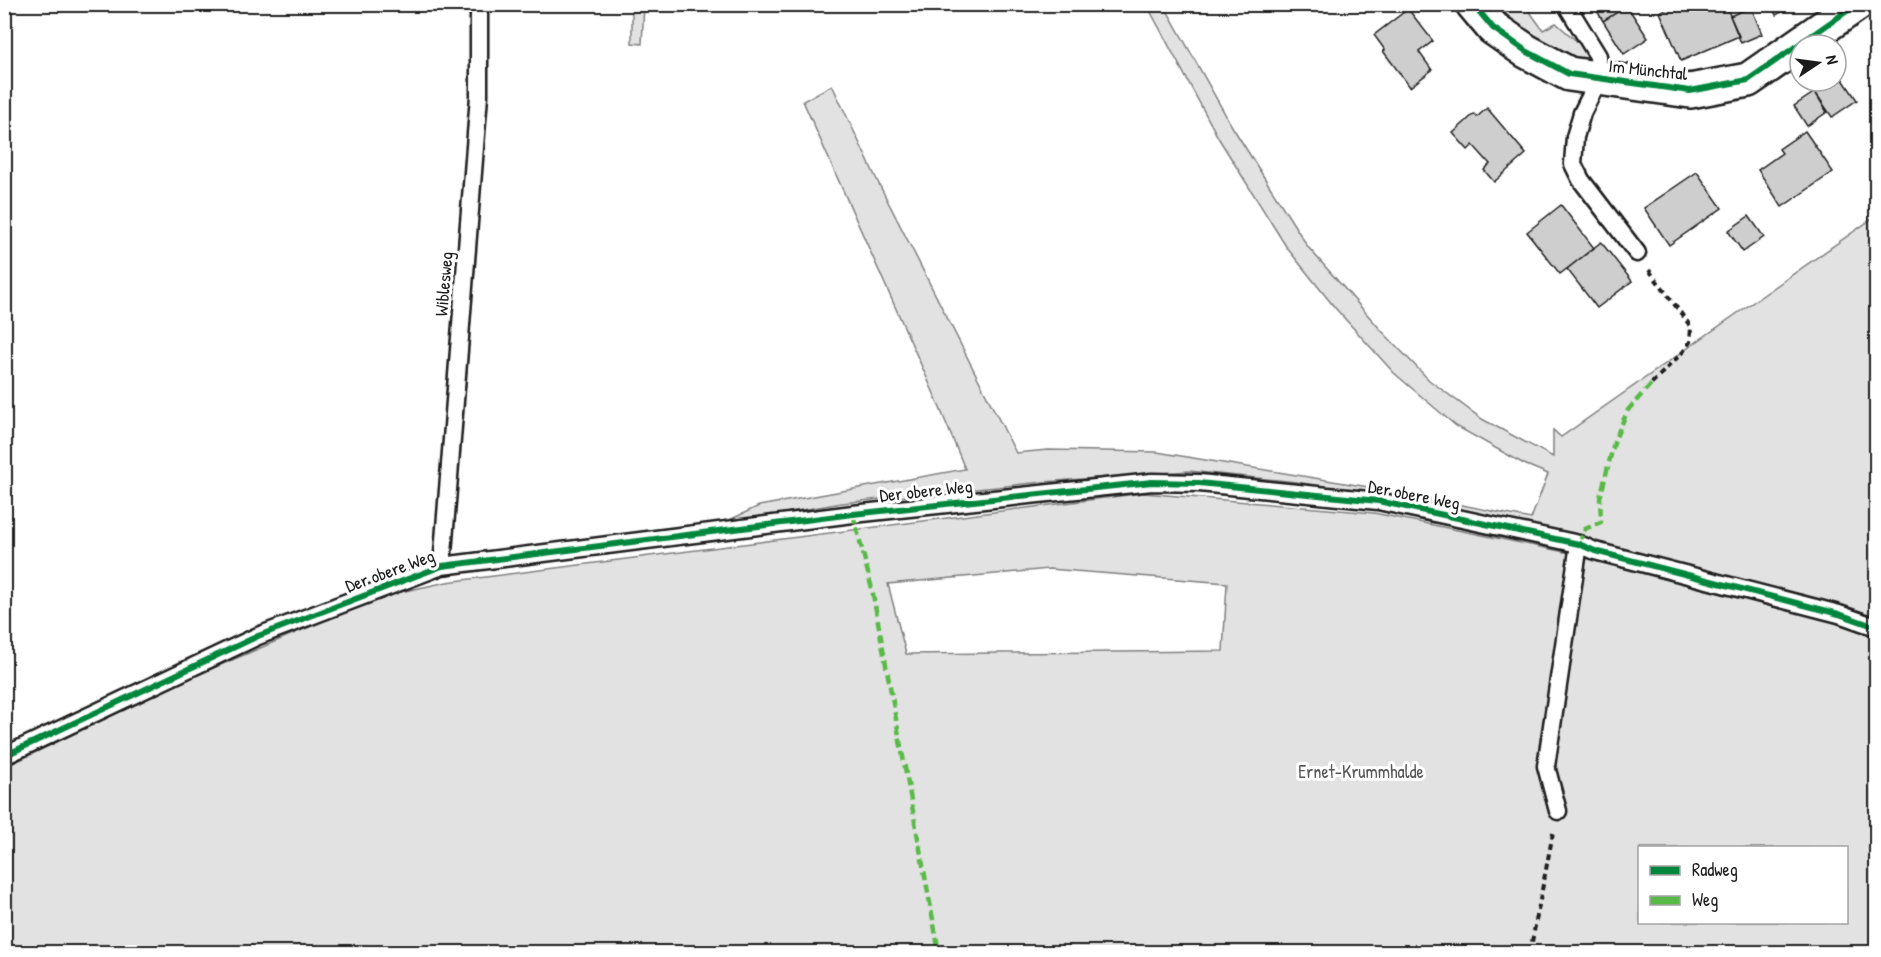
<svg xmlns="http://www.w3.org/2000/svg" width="1881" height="957" font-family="'Patrick Hand',sans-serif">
<rect width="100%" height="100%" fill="#fff"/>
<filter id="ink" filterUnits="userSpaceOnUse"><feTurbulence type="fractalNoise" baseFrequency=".0167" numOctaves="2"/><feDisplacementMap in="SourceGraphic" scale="12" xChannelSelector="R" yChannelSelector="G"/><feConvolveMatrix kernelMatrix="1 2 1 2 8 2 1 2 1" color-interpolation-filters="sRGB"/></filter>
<g filter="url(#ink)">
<!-- green -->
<path fill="#e2e2e2" stroke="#7f7f7f" stroke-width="1.5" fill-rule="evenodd" d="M632,5h12l-2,39 -10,-1z
M1147,5h17l69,123 75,119 73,83 48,50 53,39 71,38v-27l8,7 315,-221v736h-1871v-185l185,-89 192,-82 65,-14 696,-89 231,20 210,43 -56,-29 -231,-45 -108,-11 -146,11 -201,21 -121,21 38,-18 206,-37 -30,-73 -132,-295 29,-16 46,97 138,271 32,-3 109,2 236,39 138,28 17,-45 -24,-10 -68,-38 -62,-53 -58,-64 -49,-61 -68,-109zM1049,569l178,14 -4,68 -317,3 -18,-70zM1640,848h206v74h-206z
M1498,5h27l18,25 13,-7 34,30 3,10 -6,8 -67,-42z"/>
<!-- building -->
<path fill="#cecece" stroke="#1c1c1c" stroke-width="1.5" d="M1593,4h32l1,3 -23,14z
M1676,4h5l1,2 5,-2h38l14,32 -58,25 -21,-49z
M1771,4h26l-21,11z
M1627,6l21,32 -24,16 -21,-33z
M1751,7l11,27 -21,9 -11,-27z
M1408,9l25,32 -14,11 13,18 -22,17 -27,-36 2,-1 -11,-15z
M1840,75l17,25 -25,17 -17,-25 16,-11h5v-3z
M1815,92l12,20 -20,14 -13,-20z
M1487,108l39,46 -32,28 -10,-12 6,-6 -17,-19 -5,5 -15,-17 21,-19 3,3z
M1805,131l28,41 -51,35 -24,-37 24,-17 -3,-4z
M1697,172l25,36 -53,37 -25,-37z
M1561,205l33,43 -34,26 -33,-42z
M1749,216l15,21 -21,15 -15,-21z
M1601,242l31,39 -35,27 -30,-39z"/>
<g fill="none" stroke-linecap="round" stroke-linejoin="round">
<defs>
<path id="lane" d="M1566,4l32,52 1,23 -17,34 -7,24 -2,27 8,16 56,73
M442,566l37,-470v-92
M4,756l254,-120 184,-70 411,-52 299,-32 47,1 179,18 201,43 16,7 244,63 37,13
M1558,811l-12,-45 33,-222"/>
<path id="street" d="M1473,4l20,24 33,23 43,23 121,17 58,-11 109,-76"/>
</defs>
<!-- lane casing -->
<use href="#lane" stroke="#1c1c1c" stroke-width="21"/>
<!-- street casing -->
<use href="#street" stroke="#1c1c1c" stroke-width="38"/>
<!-- path -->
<path stroke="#1c1c1c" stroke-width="4" stroke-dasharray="6 4.5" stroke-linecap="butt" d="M1649,270l42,57 -1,15 -7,10 -32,32
M1530,952l23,-119"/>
<!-- lane -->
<use href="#lane" stroke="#fff" stroke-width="16"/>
<!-- street -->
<use href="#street" stroke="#fff" stroke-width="33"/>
<!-- quiet -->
<path stroke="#58b947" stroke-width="4.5" stroke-dasharray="9 4.5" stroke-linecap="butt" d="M853,514l19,75 67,363
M1579,544l6,-15 16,-7 -1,-24 15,-59 13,-29 23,-26"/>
<defs>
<path id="cycleway" d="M1473,4l20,24 33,23 43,23 121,17 58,-11 109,-76
M4,756l254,-120 184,-70 411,-52 299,-32 47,1 179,18 201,43 16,7 244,63 37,13"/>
</defs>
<!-- cycleway casing -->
<use href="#cycleway" stroke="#fff" stroke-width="10"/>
<!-- cycleway -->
<use href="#cycleway" stroke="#00873e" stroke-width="6"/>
</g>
</g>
<g text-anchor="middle" stroke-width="6" stroke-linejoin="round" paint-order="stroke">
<!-- street labels -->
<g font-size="18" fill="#1c1c1c" stroke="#fff">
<text transform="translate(1648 70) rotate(6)" y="6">Im Münchtal</text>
<text transform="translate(444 284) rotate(-85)" y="6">Wiblesweg</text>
<text transform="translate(926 491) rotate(-6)" y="6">Der obere Weg</text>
<text transform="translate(1414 495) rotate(11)" y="6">Der obere Weg</text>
<text transform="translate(390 571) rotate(-20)" y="6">Der obere Weg</text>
</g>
<!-- park labels -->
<g font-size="18" fill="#575757" stroke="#fff">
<text x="1361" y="778">Ernet-Krummhalde</text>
</g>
</g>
<!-- margin -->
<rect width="1881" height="957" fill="none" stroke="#fff" stroke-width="24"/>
<rect x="12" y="12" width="1857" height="933" fill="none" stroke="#1c1c1c" stroke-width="2" filter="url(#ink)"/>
<!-- legend -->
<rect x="1638" y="846" width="210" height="78" fill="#ffffff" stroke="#a4a4a4" stroke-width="1.5"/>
<rect x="1650" y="866" width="30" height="9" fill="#00873e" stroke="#a4a4a4" stroke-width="1.5"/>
<text x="1692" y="876" font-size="18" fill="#1c1c1c">Radweg</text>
<rect x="1650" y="896" width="30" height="9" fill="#58b947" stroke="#a4a4a4" stroke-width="1.5"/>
<text x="1692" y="906" font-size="18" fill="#1c1c1c">Weg</text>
<!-- north arrow -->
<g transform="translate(1818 63) rotate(77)"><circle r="28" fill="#ffffff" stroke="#a4a4a4" stroke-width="1.5"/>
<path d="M0-4.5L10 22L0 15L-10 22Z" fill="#1c1c1c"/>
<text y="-9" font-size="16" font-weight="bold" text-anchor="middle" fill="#1c1c1c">N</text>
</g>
</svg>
